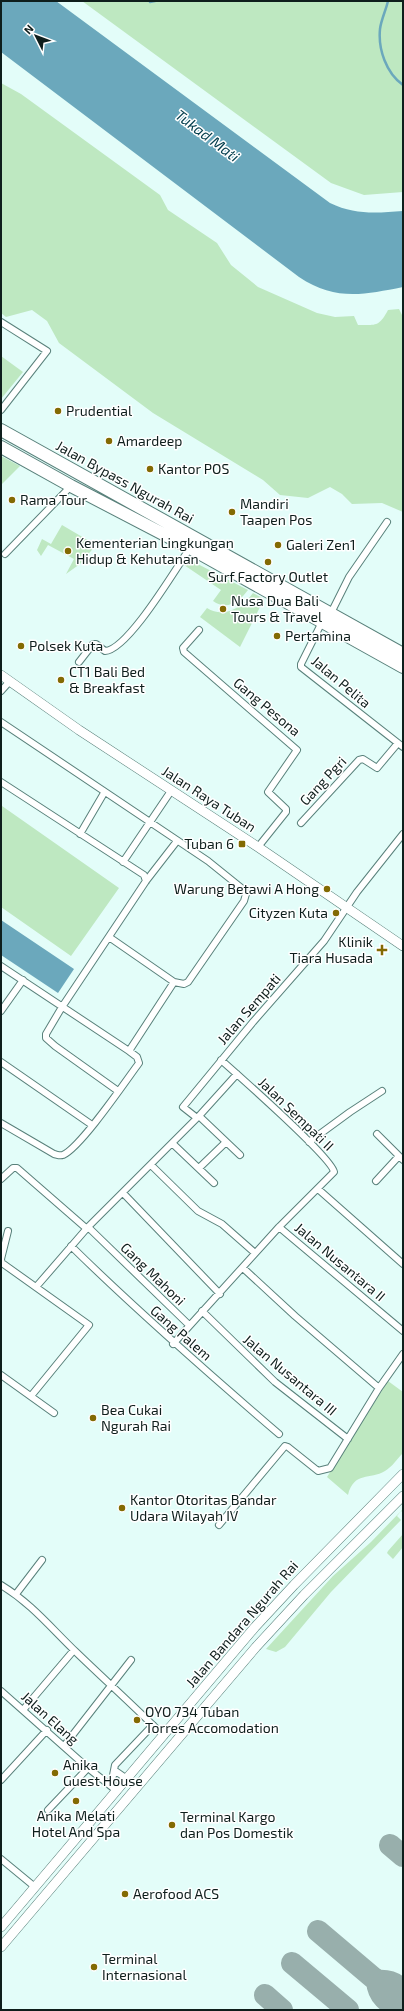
<svg xmlns="http://www.w3.org/2000/svg" width="404" height="2011" font-family="'Exo 2',sans-serif">
<rect width="100%" height="100%" fill="#e3fdf9"/>
<!-- green -->
<path fill="#bee8c1" d="M82,1h321v191l-39,3 -33,-12z
M1,83l20,11 139,101 8,15 49,33 14,22 27,22 59,26 18,4 19,-1 4,9c18,0 21,2 30,-15l11,-1 4,8v195l-21,-9 -30,1 -10,-10 -12,-7 -22,11 -28,-3 -17,-15 -110,-67 -94,-70 -12,-22 -15,-11 -26,7 -5,-4z
M1,356l22,16 -22,27z
M1,456l19,10 -19,19z
M62,525l34,20 -16,19 -14,10 8,-15 -26,-14 -7,11 -4,-6 5,-11 9,5z
M188,559l60,31c-9,12 -21,21 -35,11l8,-11 -37,-25z
M253,593l11,6 -24,48 -40,-30 7,-9c17,11 36,-1 46,-15z
M2,806l117,82 -48,68 -70,-49z
M388,1381l15,11v61c-6,6 -11,14 -18,18 -15,9 -31,0 -37,24l-21,-18z
M402,1510l1,2 -2,-1 -4,5 4,4 -70,72 -46,55 -9,5 -10,-3 67,-73 38,-34z
M403,1534v13l-10,12 -6,-6 1,-2z"/>
<!-- water -->
<path fill="#6ba8bc" d="M1,1h55l274,202c25,12 46,10 73,8v76c-40,8 -68,14 -104,-10l-298,-225z
M1,920l73,49 -16,24 -57,-38z"/>
<g fill="none" stroke-linecap="round" stroke-linejoin="round">
<!-- stream -->
<path stroke="#6ba8bc" stroke-width="2.5" d="M388,1c-2,9 -7,19 -8,28 -2,20 6,44 23,56
M150,2l5,-1"/>
<!-- taxiway -->
<path stroke="#98afac" stroke-width="22" d="M390,1845l13,11
M318,1931l59,50c1,14 10,24 25,25
M292,1963l56,47
M377,1981c11,-1 20,2 26,11
M265,1995l17,15"/>
<defs>
<path id="street" d="M1,322l46,29 -46,59
M5,554l66,-68
M331,613l18,-36 38,-55
M322,622l-21,42v3l102,80
M199,630l-16,18 1,4 113,98 -29,42 18,17v3l-28,35
M79,662l14,-18h3l9,7c23,-1 71,-83 85,-103
M1,691l9,-10
M1,722l207,139 36,29 2,4 -2,7 -56,81 -4,2 -10,-2 -65,-45
M1,782l143,93 2,6
M301,823l58,-63 4,-1 14,9 21,-25
M80,834l24,-41
M123,862l48,-71
M1,966l128,85 8,6 2,6c-14,19 -58,84 -76,92 -3,1 -5,0 -9,-1l-53,-31
M1,1011l22,-31
M129,1051l45,-69
M1,1062l91,63
M118,1091l-63,-45 -9,-8v-4l16,-27 84,-126 31,-40
M199,1116l38,-42
M377,1134l26,26
M309,1142l41,-30 32,-21
M172,1143l42,40
M240,1155l-41,-39 -2,2 -14,-11 70,-85 71,-81 33,-49 46,-58
M151,1165l47,46 24,13 33,29
M199,1168l27,-26
M1,1179l12,-11h4l70,61
M376,1181l23,-25
M318,1189l85,75
M123,1193l97,101
M88,1227l101,98
M279,1227l124,104
M71,1246c67,66 137,127 208,188
M1,1259l7,-28
M1,1260l1,3 87,62 -58,71
M243,1268l52,48 84,72
M36,1287l52,-60 109,-109
M202,1311l73,71 73,57
M173,1344l106,-117 55,-55c-2,-14 -96,-97 -113,-112
M1,1375l53,38
M219,1525l66,-79 3,1 30,24 12,-3 49,-80 24,-34
M1,1585c31,19 49,42 75,67 29,28 59,55 88,84
M16,1594l26,-34
M1,1691l87,77 29,23
M23,1710l51,-60
M64,1746l67,-86
M127,1779l-13,-9 1,-5 38,-40
M1,1780l46,-50
M111,1786l3,-16
M48,1810l40,-42
M1,1859l34,28"/>
<path id="secondary" d="M1,675l78,55 179,117 145,99
M1,1927l254,-300 39,-42 109,-111
M1,1947l255,-300 48,-52 99,-99"/>
<path id="highway" d="M1,430l402,224
M1,447l70,39 119,62 213,119"/>
</defs>
<!-- street casing -->
<use href="#street" stroke="#59817b" stroke-width="8"/>
<!-- secondary casing -->
<use href="#secondary" stroke="#59817b" stroke-width="10"/>
<!-- highway casing -->
<use href="#highway" stroke="#59817b" stroke-width="14"/>
<!-- street -->
<use href="#street" stroke="#fff" stroke-width="6"/>
<!-- secondary -->
<use href="#secondary" stroke="#fff" stroke-width="9"/>
<!-- highway -->
<use href="#highway" stroke="#fff" stroke-width="12"/>
</g>
<!-- markers -->
<g fill="#836a03" stroke="#fff" stroke-width="1.5">
<circle cx="58" cy="411" r="4"/>
<circle cx="109" cy="441" r="4"/>
<circle cx="150" cy="469" r="4"/>
<circle cx="12" cy="500" r="4"/>
<circle cx="232" cy="512" r="4"/>
<circle cx="278" cy="545" r="4"/>
<circle cx="68" cy="551" r="4"/>
<circle cx="268" cy="562" r="4"/>
<circle cx="223" cy="609" r="4"/>
<circle cx="277" cy="636" r="4"/>
<circle cx="21" cy="646" r="4"/>
<circle cx="61" cy="680" r="4"/>
<rect x="238" y="840" width="8" height="8" rx="2"/>
<circle cx="327" cy="889" r="4"/>
<circle cx="336" cy="913" r="4"/>
<path d="M380 944h4v4h4v4h-4v4h-4v-4h-4v-4h4z"/>
<circle cx="93" cy="1418" r="4"/>
<circle cx="122" cy="1508" r="4"/>
<circle cx="137" cy="1720" r="4"/>
<circle cx="55" cy="1773" r="4"/>
<circle cx="76" cy="1801" r="4"/>
<circle cx="172" cy="1825" r="4"/>
<circle cx="125" cy="1894" r="4"/>
<circle cx="94" cy="1967" r="4"/>
</g>
<g text-anchor="middle" stroke-width="3" stroke-linejoin="round" paint-order="stroke">
<!-- poi labels -->
<g font-size="14" fill="#0e1e1c" stroke="#fff" text-anchor="start">
<text x="66" y="416">Prudential</text>
<text x="117" y="446">Amardeep</text>
<text x="158" y="474">Kantor POS</text>
<text x="20" y="505">Rama Tour</text>
<text x="240" y="509">Mandiri<tspan x="240" dy="16">Taapen Pos</tspan></text>
<text x="76" y="548">Kementerian Lingkungan<tspan x="76" dy="16">Hidup &amp; Kehutanan</tspan></text>
<text x="286" y="550">Galeri Zen1</text>
<text x="268" y="582" text-anchor="middle">Surf Factory Outlet</text>
<text x="231" y="606">Nusa Dua Bali<tspan x="231" dy="16">Tours &amp; Travel</tspan></text>
<text x="285" y="641">Pertamina</text>
<text x="29" y="651">Polsek Kuta</text>
<text x="69" y="677">CT1 Bali Bed<tspan x="69" dy="16">&amp; Breakfast</tspan></text>
<text x="234" y="849" text-anchor="end">Tuban 6</text>
<text x="319" y="894" text-anchor="end">Warung Betawi A Hong</text>
<text x="328" y="918" text-anchor="end">Cityzen Kuta</text>
<text x="373" y="947" text-anchor="end">Klinik<tspan x="373" dy="16">Tiara Husada</tspan></text>
<text x="101" y="1415">Bea Cukai<tspan x="101" dy="16">Ngurah Rai</tspan></text>
<text x="130" y="1505">Kantor Otoritas Bandar<tspan x="130" dy="16">Udara Wilayah IV</tspan></text>
<text x="145" y="1717">OYO 734 Tuban<tspan x="145" dy="16">Torres Accomodation</tspan></text>
<text x="63" y="1770">Anika<tspan x="63" dy="16">Guest House</tspan></text>
<text x="76" y="1821" text-anchor="middle">Anika Melati<tspan x="76" dy="16">Hotel And Spa</tspan></text>
<text x="180" y="1822">Terminal Kargo<tspan x="180" dy="16">dan Pos Domestik</tspan></text>
<text x="133" y="1899">Aerofood ACS</text>
<text x="102" y="1964">Terminal<tspan x="102" dy="16">Internasional</tspan></text>
</g>
<!-- street labels -->
<g font-size="14" fill="#0e1e1c" stroke="#fff">
<text transform="translate(125 482) rotate(29)" y="5">Jalan Bypass Ngurah Rai</text>
<text transform="translate(341 682) rotate(40)" y="5">Jalan Pelita</text>
<text transform="translate(267 707) rotate(40)" y="5">Gang Pesona</text>
<text transform="translate(323 781) rotate(-47)" y="5">Gang Pgri</text>
<text transform="translate(209 799) rotate(33)" y="5">Jalan Raya Tuban</text>
<text transform="translate(249 1009) rotate(-49)" y="5">Jalan Sempati</text>
<text transform="translate(296 1114) rotate(44)" y="5">Jalan Sempati II</text>
<text transform="translate(340 1262) rotate(40)" y="5">Jalan Nusantara II</text>
<text transform="translate(153 1274) rotate(44)" y="5">Gang Mahoni</text>
<text transform="translate(181 1333) rotate(41)" y="5">Gang Palem</text>
<text transform="translate(290 1375) rotate(40)" y="5">Jalan Nusantara III</text>
<text transform="translate(242 1624) rotate(-49)" y="5">Jalan Bandara Ngurah Rai</text>
<text transform="translate(50 1718) rotate(42)" y="5">Jalan Elang</text>
</g>
<!-- water labels -->
<g font-size="15" font-style="italic" fill="#084150" stroke="#fff">
<text transform="translate(207 136) rotate(37)" y="5">Tukad Mati</text>
</g>
</g>
<!-- border -->
<rect width="404" height="2011" fill="none" stroke="#0e1e1c" stroke-width="4"/>
<!-- north arrow -->
<g transform="translate(36 36) rotate(312)" stroke="#ffffff" stroke-width="3" paint-order="stroke">
<path d="M0-3L7 15L0 10L-7 15Z" fill="#0e1e1c"/>
<text y="-6" font-size="11" font-weight="bold" text-anchor="middle" fill="#0e1e1c">N</text>
</g>
</svg>
